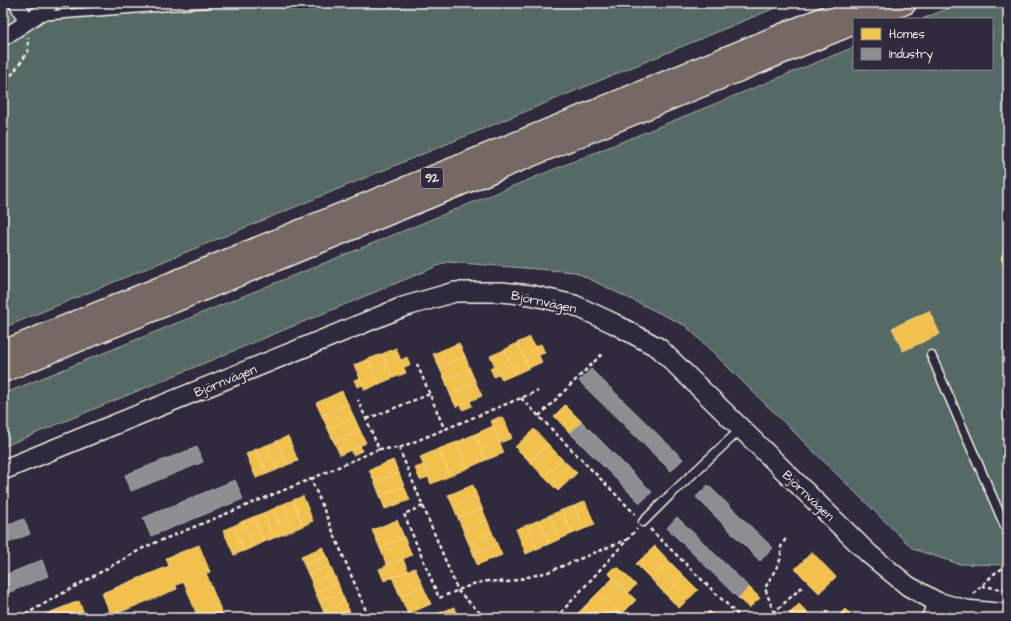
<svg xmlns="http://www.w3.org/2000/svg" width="1011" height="621" font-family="'Architects Daughter',sans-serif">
<rect width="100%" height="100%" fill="#2f2a3d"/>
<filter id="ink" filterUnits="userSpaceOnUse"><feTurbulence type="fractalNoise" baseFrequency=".025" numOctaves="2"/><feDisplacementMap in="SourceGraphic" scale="8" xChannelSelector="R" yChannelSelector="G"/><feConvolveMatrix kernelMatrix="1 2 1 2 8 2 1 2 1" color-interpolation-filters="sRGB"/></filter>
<g filter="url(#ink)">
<!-- green -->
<path fill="#566b65" stroke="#a5aea6" d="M3,3h784l-784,325z
M961,3h47v562l-49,-1 -46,-15 -227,-223 -111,-54 -128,-10 -444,185v-53l851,-347v22h138v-50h-70z"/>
<!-- homes -->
<path fill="#f2c14e" stroke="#f3cf7c" d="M1008,246v26l-2,-2 -5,-12 4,-10z
M929,311l11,23 -37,17 -11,-23z
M530,337l12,25 -13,6 -12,-25z
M459,343l6,13 -26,11 -6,-13z
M517,343l12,25 -13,6 -12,-24z
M541,344l4,9 -6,2 -4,-8z
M396,348l10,25 -13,5 -11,-24z
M504,350l12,24 -14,6 -12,-24z
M382,354l11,24 -14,6 -11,-25z
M465,356l5,13 -25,11 -6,-13z
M407,357l3,8 -6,2 -3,-7z
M368,359l11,25 -14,6 -11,-25z
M495,366l4,8 -5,3 -4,-9z
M470,369l6,14 -26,11 -5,-14z
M360,378l3,7 -6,2 -3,-7z
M476,383l6,13 -26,11 -6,-13z
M342,391l6,13 -26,12 -6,-13z
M470,401l2,5 -9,4 -2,-5z
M348,404l6,13 -26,12 -6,-13z
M565,405l17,17 -12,11 -16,-17z
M354,417l6,13 -26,12 -6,-13z
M499,417l5,2 8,19 -12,5 -9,-22z
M493,426l11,27 -18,7 -11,-26z
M534,429l14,15 -18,18 -15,-15z
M360,430l6,13 -26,12 -6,-13z
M475,434l11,26 -18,8 -11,-26z
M288,436l10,25 -11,4 -10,-24z
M277,441l10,24 -10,5 -10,-25z
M457,442l11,26 -18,8 -12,-27z
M548,444l14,15 -18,18 -14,-15z
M267,445l10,25 -10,4 -11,-25z
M360,445l2,6 -9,4 -3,-5z
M256,449l11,25 -11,4 -10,-24z
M438,449l12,27 -19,8 -11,-27z
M562,459l15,14 -19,18 -14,-14z
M393,460l6,13 -24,10 -6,-13z
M423,465l5,12 -8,3 -5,-12z
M399,473l5,13 -24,10 -5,-13z
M473,485l4,11 -24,10 -5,-11z
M404,486l6,14 -25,9 -5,-13z
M303,496l10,25 -10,5 -10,-26z
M477,496l5,12 -24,10 -5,-12z
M293,500l10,26 -10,4 -10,-26z
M585,501l10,24 -11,4 -10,-23z
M283,504l10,26 -9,4 -11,-25z
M574,506l10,23 -12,5 -10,-24z
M482,508l5,12 -24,10 -5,-12z
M273,509l11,25 -10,4 -11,-25z
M562,510l10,24 -12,5 -10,-24z
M263,513l11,25 -10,4 -11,-25z
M550,515l10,24 -11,5 -10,-24z
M253,517l11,25 -10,5 -11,-26z
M397,520l7,17 -24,11 -8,-18z
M487,520l5,12 -24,10 -5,-12z
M539,520l10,24 -12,5 -10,-24z
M243,521l11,26 -10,4 -11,-25z
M527,525l10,24 -11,5 -10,-25z
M233,526l11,25 -10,4 -11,-25z
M492,532l5,12 -24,9 -5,-11z
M404,537l8,18 -25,11 -7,-18z
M497,544l5,11 -25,10 -4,-12z
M199,545l11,27 -4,1 18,45h-26l-14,-36 -8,3 1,4 -66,27 -9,-23 67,-27 -3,-8z
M655,546l14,15 -18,18 -15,-15z
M323,547l4,9 -23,9 -3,-9z
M812,552l24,25 -17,16 -24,-24z
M327,556l3,9 -22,9 -4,-9z
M403,559l5,12 -24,10 -5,-12z
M669,561l15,15 -19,18 -14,-15z
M330,565l4,9 -22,9 -4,-9z
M415,568l8,18 -23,10 -8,-19z
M613,568h6l17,17 -8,8 -20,-20z
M334,574l4,9 -23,9 -3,-9z
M684,576l14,14 -19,18 -14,-14z
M613,578l23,22 -15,15 -23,-22z
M338,583l3,9 -22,9 -4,-9z
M423,586l8,18 -23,10 -8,-18z
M749,587l11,11 -11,10 -11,-10z
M341,592l4,9 -22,9 -4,-9z
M598,593l23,22 -3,3h-23l-11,-11z
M79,601l7,17h-42l-1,-3z
M345,601l4,9 -20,8h-3l-3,-8z
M799,604l12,12 -2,2h-19l-2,-3z
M454,607l4,11h-28v-1z
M584,607l11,11h-22z
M845,609l9,9h-18z
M349,610l3,8h-23z
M709,611l8,7h-14z"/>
<!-- industry -->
<path fill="#8d8d92" stroke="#acabac" d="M591,369l92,90 -12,12 -92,-90z
M582,422l70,70 -12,11 -70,-70z
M197,447l6,15 -72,29 -6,-16z
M235,480l8,19 -92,37 -8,-18z
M708,485l65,63 -13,13 -64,-64z
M677,517l72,70 -11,11 -71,-70z
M24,519l6,15 -27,11v-18z
M42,560l6,16 -45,19v-19z"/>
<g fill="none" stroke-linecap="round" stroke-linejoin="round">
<defs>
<path id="service" d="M39,16l168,-13
M931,355l77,178
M643,522l27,-27 71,-66"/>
<path id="minor" d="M17,3l10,19
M3,38l33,-22 15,-13
M929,618l8,-16"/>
<path id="tertiary" d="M3,470l400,-163 52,-15h46l30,3 43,10 39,18 46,25 210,206 39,32 29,16 29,8 42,4"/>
<path id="trunk" d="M865,19l40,-16
M3,352l858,-349
M3,371l851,-348"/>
</defs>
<!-- service casing -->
<use href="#service" stroke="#f4f1e8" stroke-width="11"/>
<!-- minor casing -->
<use href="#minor" stroke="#f4f1e8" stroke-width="18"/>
<!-- tertiary casing -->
<use href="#tertiary" stroke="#f4f1e8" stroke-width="22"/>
<!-- trunk casing -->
<use href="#trunk" stroke="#f4f1e8" stroke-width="25"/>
<!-- path -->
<path stroke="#f4f1e8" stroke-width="2.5" stroke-dasharray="4 3" stroke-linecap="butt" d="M3,87l25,-35v-14
M417,364l27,64
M521,398l114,116
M539,416l63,-62
M367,419l63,-25
M399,448l59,143 21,21 10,6
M379,449l20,-1 139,-57
M311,479l68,-30 -21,-49
M423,506l-19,8 35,84 37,-15 13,-2 19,1 40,-10 80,-33
M650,529l91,89
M982,586l26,4
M973,594l22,-21 13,-8
M19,618l126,-71 166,-68 58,139
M556,618l81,-89
M768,618l34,-31
M779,618l-5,-5 -9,-25 14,-25 2,-6v-10l5,-9
M821,618l7,-7"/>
<!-- service -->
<use href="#service" stroke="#2f2a3d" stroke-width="8"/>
<!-- minor -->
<use href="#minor" stroke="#2f2a3d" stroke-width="15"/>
<!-- tertiary -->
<use href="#tertiary" stroke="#2f2a3d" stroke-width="19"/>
<!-- trunk -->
<use href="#trunk" stroke="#766964" stroke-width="22"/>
</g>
</g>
<g text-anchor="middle" stroke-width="4" stroke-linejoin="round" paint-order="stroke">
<!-- shield labels -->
<rect fill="#2f2a3d" stroke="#b9b5b5" stroke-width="1" x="421" y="168" width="22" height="20" rx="3"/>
<g font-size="12" font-weight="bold" fill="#f4f1e8">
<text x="432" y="182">92</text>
</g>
<!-- street labels -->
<g font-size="13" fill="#f4f1e8" stroke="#2f2a3d">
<text transform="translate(544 301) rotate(12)" y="5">Björnvägen</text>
<text transform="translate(225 380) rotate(-22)" y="5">Björnvägen</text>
<text transform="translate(809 495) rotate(44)" y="5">Björnvägen</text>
</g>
</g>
<!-- margin -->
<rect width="1011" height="621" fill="none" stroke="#2f2a3d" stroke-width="16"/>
<rect x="8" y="8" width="995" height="605" fill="none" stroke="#f4f1e8" stroke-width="1.5" filter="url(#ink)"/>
<!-- legend -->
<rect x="853" y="18" width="140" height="52" fill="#2f2a3d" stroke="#7e7a81"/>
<rect x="861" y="28" width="20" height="12" fill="#f2c14e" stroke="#7e7a81"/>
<text x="889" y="38" font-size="12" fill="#f4f1e8">Homes</text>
<rect x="861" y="48" width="20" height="12" fill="#8d8d92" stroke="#7e7a81"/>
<text x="889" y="58" font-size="12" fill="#f4f1e8">Industry</text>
</svg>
